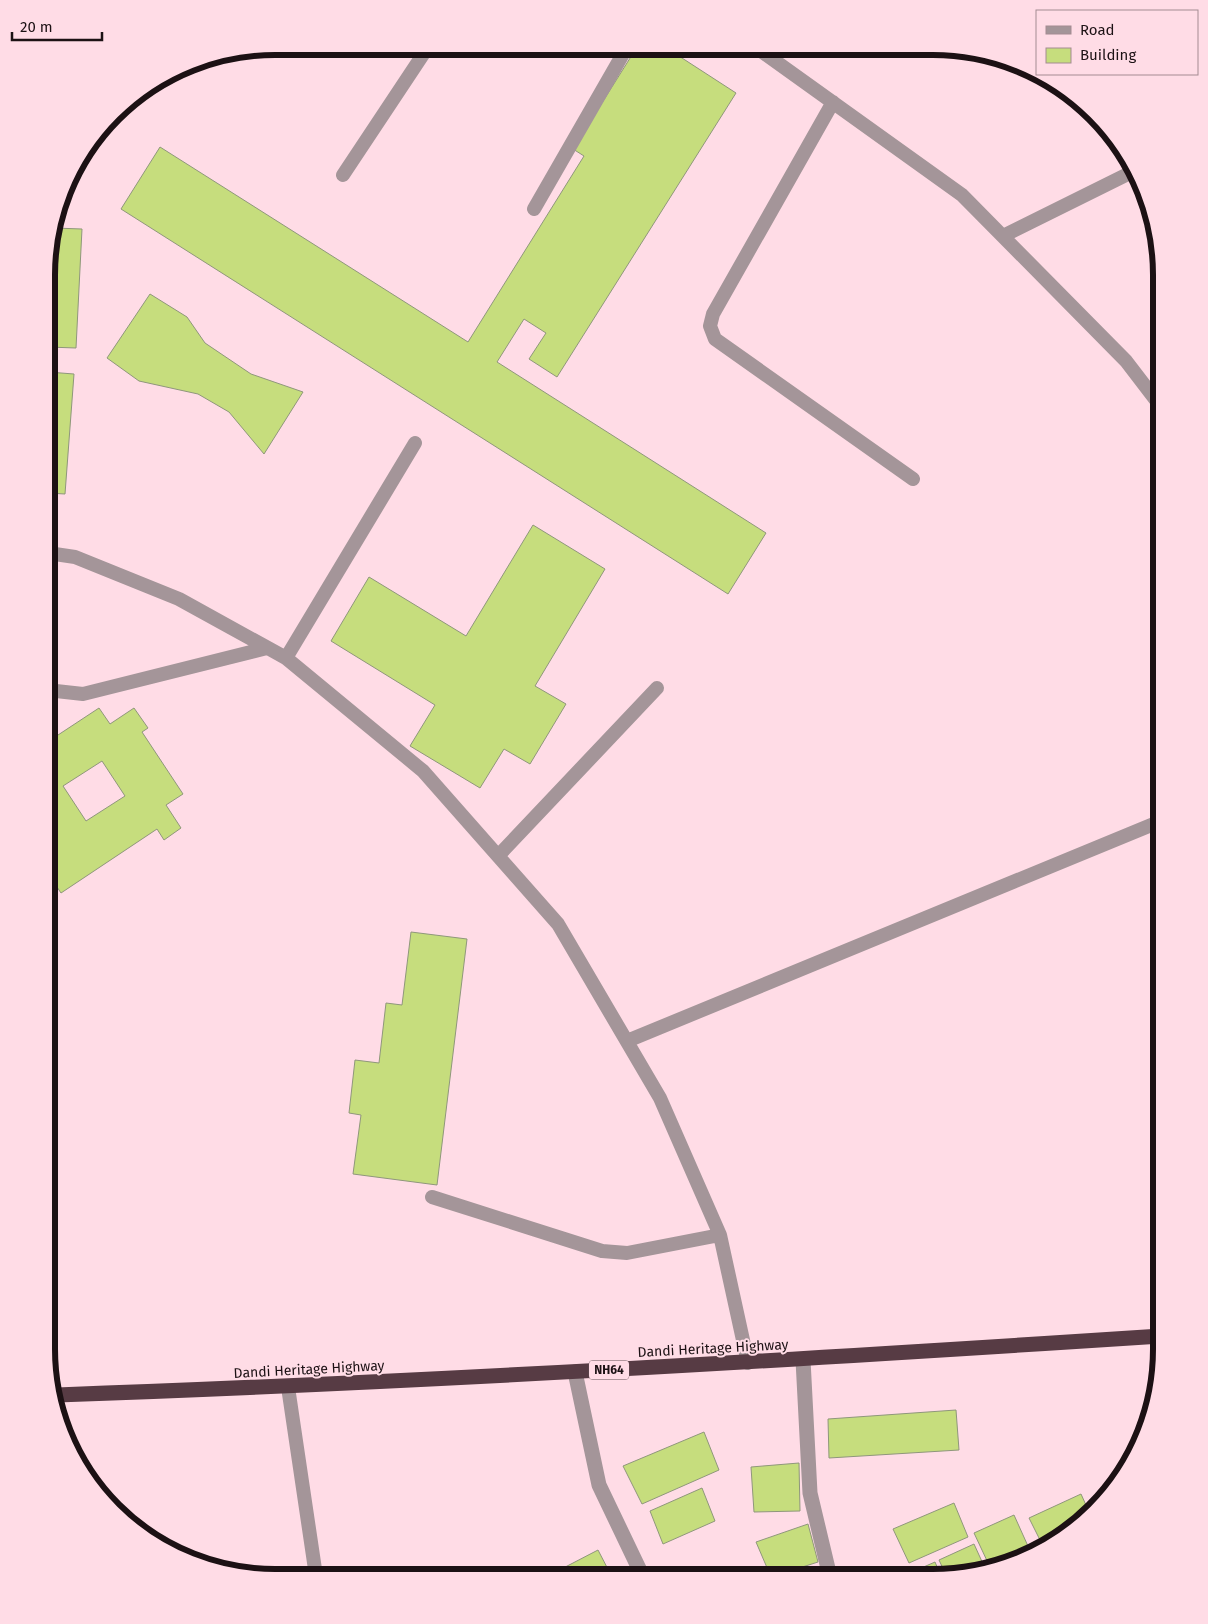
<svg xmlns="http://www.w3.org/2000/svg" width="1208" height="1624" font-family="'Fira Sans',sans-serif">
<rect width="100%" height="100%" fill="#ffdce6"/>
<!-- building -->
<path fill="#c6dd7d" stroke="#8f977b" fill-rule="evenodd" d="M637,47h28l71,46 -179,284 -28,-18 17,-26 -22,-14 -27,43 269,171 -38,61 -607,-385 39,-62 308,195 116,-186 -11,-7z
M121,107l1,12 -12,2z
M54,228l28,1 -6,119 -28,-1v-102z
M150,294l37,23 18,26 46,31 52,18 -39,62 -35,-42 -31,-18 -59,-13 -32,-23z
M48,372l26,2 -9,120 -17,-1z
M533,525l72,44 -70,117 31,18 -36,60 -26,-15 -24,39 -70,-42 25,-41 -104,-64 38,-64 97,59z
M99,708l11,16 24,-16 14,20 -6,4 41,62 -17,11 15,23 -17,12 -7,-11 -96,64 -14,-21v-26l4,-2 -4,-5v-120l11,16zM102,761l23,35 -39,25 -23,-35z
M411,932l56,7 -30,246 -84,-11 8,-59 -12,-2 6,-53 24,3 7,-60 16,2z
M956,1410l3,40 -130,8 -1,-39z
M704,1432l15,38 -77,34 -19,-38z
M799,1463l1,48 -46,1 -3,-45z
M702,1488l13,33 -52,23 -13,-33z
M1081,1494l9,20 -6,7 -40,27 -15,-30z
M954,1503l14,34 -59,26 -16,-34z
M1014,1515l18,40 -43,10 -15,-32z
M808,1524l10,38 -47,15 -15,-35z
M974,1544l10,22 -38,9 -7,-15z
M598,1550l14,27h-66z
M935,1562l6,14 -37,2 -1,-2z
M891,1573l2,5h-13z"/>
<g fill="none" stroke-linecap="round" stroke-linejoin="round">
<!-- lane -->
<path stroke="#a49599" stroke-width="14" d="M757,48l205,147 164,166 36,47
M833,102l-120,212 -3,12 5,13 198,140
M343,175l85,-128
M534,209l93,-162
M1003,236l133,-66
M48,553l27,4 104,42 107,59 137,113 135,153 102,174 60,137 28,128
M286,658l129,-215
M47,690l36,4 184,-46
M498,856l159,-168
M627,1041l534,-220
M432,1197l170,54 25,2 93,-18
M288,1387l28,189"/>
<!-- street -->
<path stroke="#a49599" stroke-width="15" d="M803,1360l7,133 20,84
M575,1372l24,113 44,92"/>
<!-- highway -->
<path stroke="#573b44" stroke-width="15" d="M57,1395c368,-13 736,-35 1104,-59"/>
</g>
<g text-anchor="middle" stroke-width="4" stroke-linejoin="round" paint-order="stroke">
<!-- shield labels -->
<rect fill="#ffdce6" stroke="#604e53" stroke-width="1" x="589" y="1360.5" width="40" height="19" rx="4"/>
<g font-size="12" font-weight="bold" fill="#1c1114">
<text x="609" y="1374">NH64</text>
</g>
<!-- street labels -->
<g font-size="14" fill="#1c1114" stroke="#ffdce6">
<text transform="translate(713 1348) rotate(-3)" y="5">Dandi Heritage Highway</text>
<text transform="translate(309 1369) rotate(-3)" y="5">Dandi Heritage Highway</text>
</g>
</g>
<!-- crop -->
<path d="M0 0H1208V1624H0ZM275 55H933A220 220 0 0 1 1153 275V1349A220 220 0 0 1 933 1569H275A220 220 0 0 1 55 1349V275A220 220 0 0 1 275 55Z" fill="#ffdce6" fill-rule="evenodd"/>
<path fill="none" stroke="#1c1114" stroke-width="6" d="M275 55H933A220 220 0 0 1 1153 275V1349A220 220 0 0 1 933 1569H275A220 220 0 0 1 55 1349V275A220 220 0 0 1 275 55Z"/>
<!-- legend -->
<rect x="1036" y="10" width="162" height="65" fill="#ffdce6" stroke="#a48b92"/>
<rect x="1046" y="26" width="25" height="8" fill="#a49599" stroke="#a48b92"/>
<text x="1080" y="35" font-size="15" fill="#1c1114">Road</text>
<rect x="1046" y="48" width="25" height="15" fill="#c6dd7d" stroke="#a48b92"/>
<text x="1080" y="60" font-size="15" fill="#1c1114">Building</text>
<!-- scale -->
<path d="M12 32v8h90v-8" fill="none" stroke="#1c1114" stroke-width="2.5"/>
<text x="20" y="32" font-size="15" fill="#1c1114" stroke="#ffdce6" stroke-width="4" paint-order="stroke">20 m</text>
</svg>
